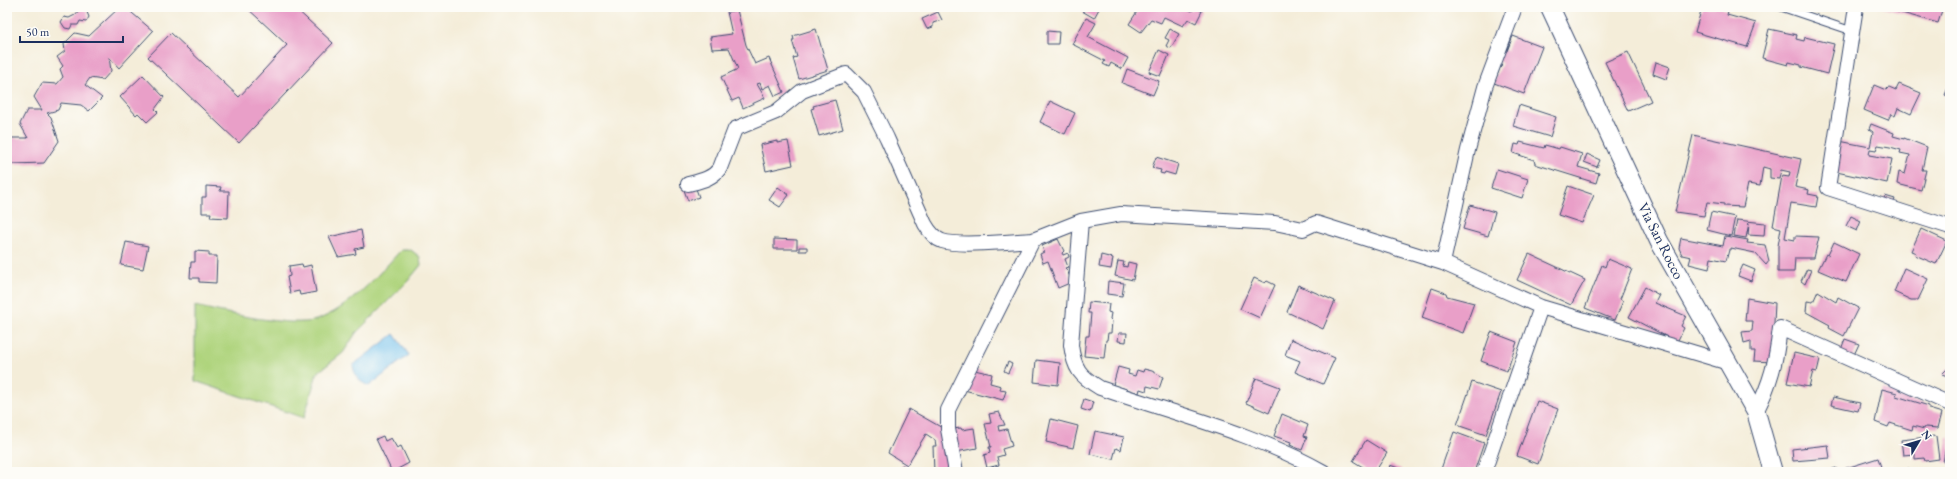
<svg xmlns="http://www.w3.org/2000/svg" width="1957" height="479" font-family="'EB Garamond',serif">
<rect width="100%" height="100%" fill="#fdfcf7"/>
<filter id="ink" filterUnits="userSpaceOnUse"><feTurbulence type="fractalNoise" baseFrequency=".025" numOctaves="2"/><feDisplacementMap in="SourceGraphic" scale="8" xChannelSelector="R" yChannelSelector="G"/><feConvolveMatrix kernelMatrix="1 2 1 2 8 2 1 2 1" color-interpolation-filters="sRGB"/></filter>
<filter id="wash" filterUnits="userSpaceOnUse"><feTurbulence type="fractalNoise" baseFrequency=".012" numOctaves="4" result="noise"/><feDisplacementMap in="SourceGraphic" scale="16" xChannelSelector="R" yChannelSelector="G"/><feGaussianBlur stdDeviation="0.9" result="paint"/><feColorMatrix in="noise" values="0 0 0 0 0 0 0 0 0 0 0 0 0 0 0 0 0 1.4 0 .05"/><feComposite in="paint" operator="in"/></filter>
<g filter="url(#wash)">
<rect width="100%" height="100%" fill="#f4edd9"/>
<!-- green -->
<path fill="#afd47d" stroke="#65826e" d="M401,250h10l9,7 1,8 -14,17 -51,51 -13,20 -26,20 -13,45 -109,-37v-75c25,6 99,22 121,14 32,-10 63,-46 85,-70z"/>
<!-- water -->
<path fill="#72c0ec" stroke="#4678a5" d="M394,334l15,21 -40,31c-10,-4 -15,-11 -16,-21z"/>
<g id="blocks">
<!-- building -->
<path fill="#e99fc8" d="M120,7h5l28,24 -34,37 -10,-11 2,14 -8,9 -13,-2 -5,7 17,13 -13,13 -8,-6 -20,-2 -3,7 -11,3 4,4 8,24 -15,22 -32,1 -5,-9v-11l4,-6h17l-8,-14 7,-14h15l-8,-13 8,-14 15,1 6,-7 -3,-8 3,-3 -6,-9 8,-6 -1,-7 11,-11 14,3z
M246,7h48l39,36 -94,100 -91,-86 23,-24 68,64 48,-52z
M1085,7l5,2 1,-2h9l-6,11 -12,-7z
M1140,7h44l8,4 2,-4 8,4 -6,12 -8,-4 -5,7 -19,-9 -3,6 -10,-4 -10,13 -12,-8z
M1702,7h17l9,4 -1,4 29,8 -9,24 -52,-15z
M1880,7h63l-5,16z
M80,9l6,1 3,7 -3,5 -6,-1 -2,4h-6l-2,4 -5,-1 -4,-6 3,-5 5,1 6,-3z
M737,10l9,35 9,19 14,-6 15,34 -9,4 -5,-11 -8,4 -2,-6 -3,1 8,14 -22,10 -4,-10 -7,3 -11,-24 17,-8 -9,-21 -17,1 -2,-12 22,-3 -5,-22z
M938,12l4,8 -9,3v4l-6,2 -5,-10z
M1086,18l10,5 -8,14 40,21 -6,11 -11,-6 -2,4 -6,-3 2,-3 -33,-17z
M816,29l12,41 -29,9 -6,-21 4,-1 -5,-17h2l-1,-4z
M1170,29l9,5 -8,14 -5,-2 3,-6 -4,-2z
M1769,29l28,6 -1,4 8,2 1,-4 29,7 -7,30 -26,-7v-2l-12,-3 -1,3 -26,-7z
M1047,31l12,1 -1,12h-11z
M1513,36l29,11 -18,47 -30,-11 8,-20 -5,-2 5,-12 5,2z
M1159,50l10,5 -9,21 -11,-4z
M1628,52l23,49 -23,10 -23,-49z
M1656,62l14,5 -4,12 -13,-5z
M1127,69l32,12 -6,14 -31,-12z
M143,75l21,22 -9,12 3,3 -11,10 -9,-9 -2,2 -16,-18z
M1950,83v14l-5,-2z
M1899,84l22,9 -10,21 -13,-6 -3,8 -4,-2 -3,6 -24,-10 10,-25 12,5 3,-3 7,3z
M835,100l8,29 -24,7 -8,-27 3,-1 -1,-2z
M1050,101l25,12 -10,21 -25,-12z
M1519,105l37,12 -6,20 -37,-11z
M1871,124l23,9 -1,3 11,3v-1l23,9 -5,23h4l-5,20 -24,-6 2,-12 6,2 5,-19 -10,-2 1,-3 -11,-3 -12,-2 -2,5 -6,-1 -1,6 23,4 -5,24 -55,-12 7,-30 31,6 3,-15 -4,-3z
M1693,135l108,24 -6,28 14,3 -1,4 10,2 -2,11 -25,-4 -6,35 10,2v-4l24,1 -5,21h-19l-1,14h-16v-26l3,-18 -8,-2 9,-50 7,1 1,-5 -9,-2 -2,9 -9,-1v-9l-7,-2 -3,19 -12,-2 -5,23 -19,-1v-2l-17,-2 -3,14 -29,-4z
M777,141v2l11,-2 5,24 -27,6 -6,-26z
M1520,142l24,6 1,-3 14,4 1,-2 22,7 -4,13 21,6 -3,10 -58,-18 -3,-1 -1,-4 -21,-7 2,-9 4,1z
M1587,154l13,6 -3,7 -13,-5z
M1156,157l22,7 -3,11 -10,-3 -1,2 -4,-1 1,-3 -9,-2z
M1497,169l31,10 -6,19 -31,-10z
M1950,184v14l-4,-1z
M206,186l15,1 -1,4h9l-1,27 -18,-1 1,-4h-9v-16h4z
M695,186l4,11 -11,4 -4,-11z
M1568,186l26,9 -12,28 -24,-8z
M778,187l11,8 -9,12 -11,-7z
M1885,196l10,3 -2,5 -9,-4z
M1470,205l25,7 -7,24 -25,-7z
M1711,212l24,5 -4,19 -24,-6z
M1851,216l10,5 -4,10 -11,-5z
M1737,220l28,3 -1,13 -16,-1 1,-12 -3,15 -12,-2z
M1921,229l26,12 -11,23 -21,-9 1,-2 -5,-2z
M361,230l3,17 -9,2 1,5 -18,3 -9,-20z
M1725,236l23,4 -1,3 18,2 4,16 -3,4 -11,-12 -24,-5v2h-2l-3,11 -15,-3 -2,11 -20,-5 2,-7 -9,-2 -3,-7 2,-10 42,8z
M774,239l23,1v9h-23z
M1058,239l6,12 -2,2 1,2 5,-2 1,4 -4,2 3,8 -3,1 2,2 5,12 -14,6 -10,-27 -5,2 -3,-9 4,-2 -2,-6z
M126,242l22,4 -5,23 -22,-4z
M1834,242l25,12 -13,28 -28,-12 8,-16 2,1z
M799,247h8v4h-8z
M195,251l14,1v4h8l-1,27 -17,-1v-4h-9l1,-16h4z
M1529,254l56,26 -14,25 -54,-25z
M1101,255l12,3 -2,11 -12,-2z
M1608,259l24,10 -12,30 3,2 -8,19 -30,-12 17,-43 3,2z
M1118,261l6,1 -1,4 4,1 1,-5 8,2 -3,16 -18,-4z
M302,264l1,3 8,-2 5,27 -16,3 -1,-4 -9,2 -3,-16 3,-1 -1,-10z
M1743,265l12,5 -4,11 -13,-5z
M1904,268l24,11 -10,21h-7l-17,-8z
M1807,269l4,1 -6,14 -4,-3z
M1254,278l11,5 2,-2 8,4 -15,33 -20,-9z
M1108,281l16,2 -2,13 -15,-2z
M1298,285l37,16 -12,28 -36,-17z
M1645,287l14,8 -4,8 31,13 -5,10 3,2 -7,14 -48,-25z
M1432,288l14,5 1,3 27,7 -11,30 -41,-15z
M1818,291l18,11 2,-5 20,11 -14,28 -15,-8 1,-3 -24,-13 1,-11 6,1z
M1747,298l28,5 -3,59 -18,-1 1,-10h-4v-10l-7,2 -2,-11 10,-1 1,-10h-8z
M1089,302l20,2 -1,8 3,1 -1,6 2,2 -1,12h-3l-1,7h-1l-2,18 -20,-2 2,-20h3l2,-23h-3z
M1491,332l26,10 -10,29 -26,-10z
M1119,333h8l-1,9 -8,-1z
M1291,339l44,19 -12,26 -28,-12 5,-11 -15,-6z
M1845,339l14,5 -6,13 -13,-5z
M1794,353l26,6 -3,13 -4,-1 -4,16 -22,-4z
M1036,360l24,3 -2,22 -24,-3z
M1008,362l4,2 -4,9 -4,-2z
M1118,367l11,3 -1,4 7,2 2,-6 6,2 1,-3 8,2 11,6 -4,12 -12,-3 -1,5 -6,-2 -1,4 -26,-8z
M1950,368v9l-8,-3 5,-5z
M970,369l22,5 -2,9 11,3 -1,4 6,1 -3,9 -39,-10z
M1256,378l24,9 -11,26 -23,-10z
M1472,382l29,10 -15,43 -29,-10z
M1882,389l15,4 -1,3 33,10v3l13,4 -4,15 -13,-1 -1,2 -11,-3 -1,4 -22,-7 -2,4 -13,-5z
M1833,397l27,6 -2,8 -27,-6z
M1084,399l9,3 -3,10 -9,-3z
M1537,401l21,8 -20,55 -21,-8z
M909,409l37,21 5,42h-17l-1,-26h3l-1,-6 -9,-6 -19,31 -19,-12z
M999,412l6,13 -7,1 1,5 8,-2 5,17 -10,3 2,6 -7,2 2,8 -12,3 -3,-13 6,-2 -1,-6h2l-6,-23 6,-1 -2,-9z
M1282,414l26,11 -4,11 3,1 -5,13 -12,-5 1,-3 -17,-6z
M1051,419l27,7 -5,22 -27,-6z
M961,428l1,2 12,-2 3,20 -21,4 -4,-23z
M1095,431l29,6 -3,13 -5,-2 -3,11 -23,-5z
M1454,432l30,11 -10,29h-34z
M383,436l2,5 6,-3 6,10 4,-2 8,17 -17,9 -16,-33z
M1936,436l3,23 -14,2 -1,-3 -9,1v-5l-12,1 -2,-15z
M1948,437l2,1v25l-7,-1z
M1366,440l21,13 -12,19h-4l-18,-11z
M1828,445l2,13 -37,3 -1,-12z
M1878,458l3,9 -17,5h-40l12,-4 1,3z
M902,465l6,3 -2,4h-7z
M1390,465l11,4 -1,3h-12z
M1909,468l1,4h-14z"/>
</g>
</g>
<g filter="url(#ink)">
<use href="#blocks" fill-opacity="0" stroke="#3c4c70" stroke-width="1"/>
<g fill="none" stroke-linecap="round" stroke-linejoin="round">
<defs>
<path id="service" d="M1781,7l71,24"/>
<path id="minor" d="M1856,7l-28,181 122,39
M688,184c12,-3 24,-5 32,-16l15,-39 41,-17 26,-21 44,-17 18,18 23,46 38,86c4,7 9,14 17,17 18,6 70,0 91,-1
M1081,221l-10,124c3,24 9,31 29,43 75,26 155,45 224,84
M1443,263l25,-113 17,-63 30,-80
M1756,412c15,-30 20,-50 24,-84l170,76
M956,472l-8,-43v-19l85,-170 48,-19 40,-7 154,9 28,6 13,-6 127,40 98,44 188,56
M1484,472l57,-165"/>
<path id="tertiary" d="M1550,7l109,234 97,171 17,60"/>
</defs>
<!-- service casing -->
<use href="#service" stroke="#3c4c70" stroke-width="9"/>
<!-- minor casing -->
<use href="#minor" stroke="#3c4c70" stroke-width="16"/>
<!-- tertiary casing -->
<use href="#tertiary" stroke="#3c4c70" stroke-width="20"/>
<!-- service -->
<use href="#service" stroke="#fff" stroke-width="7"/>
<!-- minor -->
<use href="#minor" stroke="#fff" stroke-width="14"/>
<!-- tertiary -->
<use href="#tertiary" stroke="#fff" stroke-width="18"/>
</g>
</g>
<g text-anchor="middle" stroke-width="3.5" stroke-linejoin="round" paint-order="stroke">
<!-- street labels -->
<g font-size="15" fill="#1b2f5e" stroke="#fdfcf7">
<text transform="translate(1661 241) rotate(63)" y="5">Via San Rocco</text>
</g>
</g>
<!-- margin -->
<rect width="1957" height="479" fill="none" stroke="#fdfcf7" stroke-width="24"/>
<!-- north arrow -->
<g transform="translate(1919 441) rotate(52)" stroke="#fdfcf7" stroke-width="3" paint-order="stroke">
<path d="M0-3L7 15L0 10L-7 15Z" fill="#1b2f5e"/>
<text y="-6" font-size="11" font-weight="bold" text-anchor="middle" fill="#1b2f5e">N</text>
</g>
<!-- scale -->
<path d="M20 36v6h103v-6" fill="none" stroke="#1b2f5e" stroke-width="2"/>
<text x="26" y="36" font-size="12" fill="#1b2f5e" stroke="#fdfcf7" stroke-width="3" paint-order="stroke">50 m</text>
</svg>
